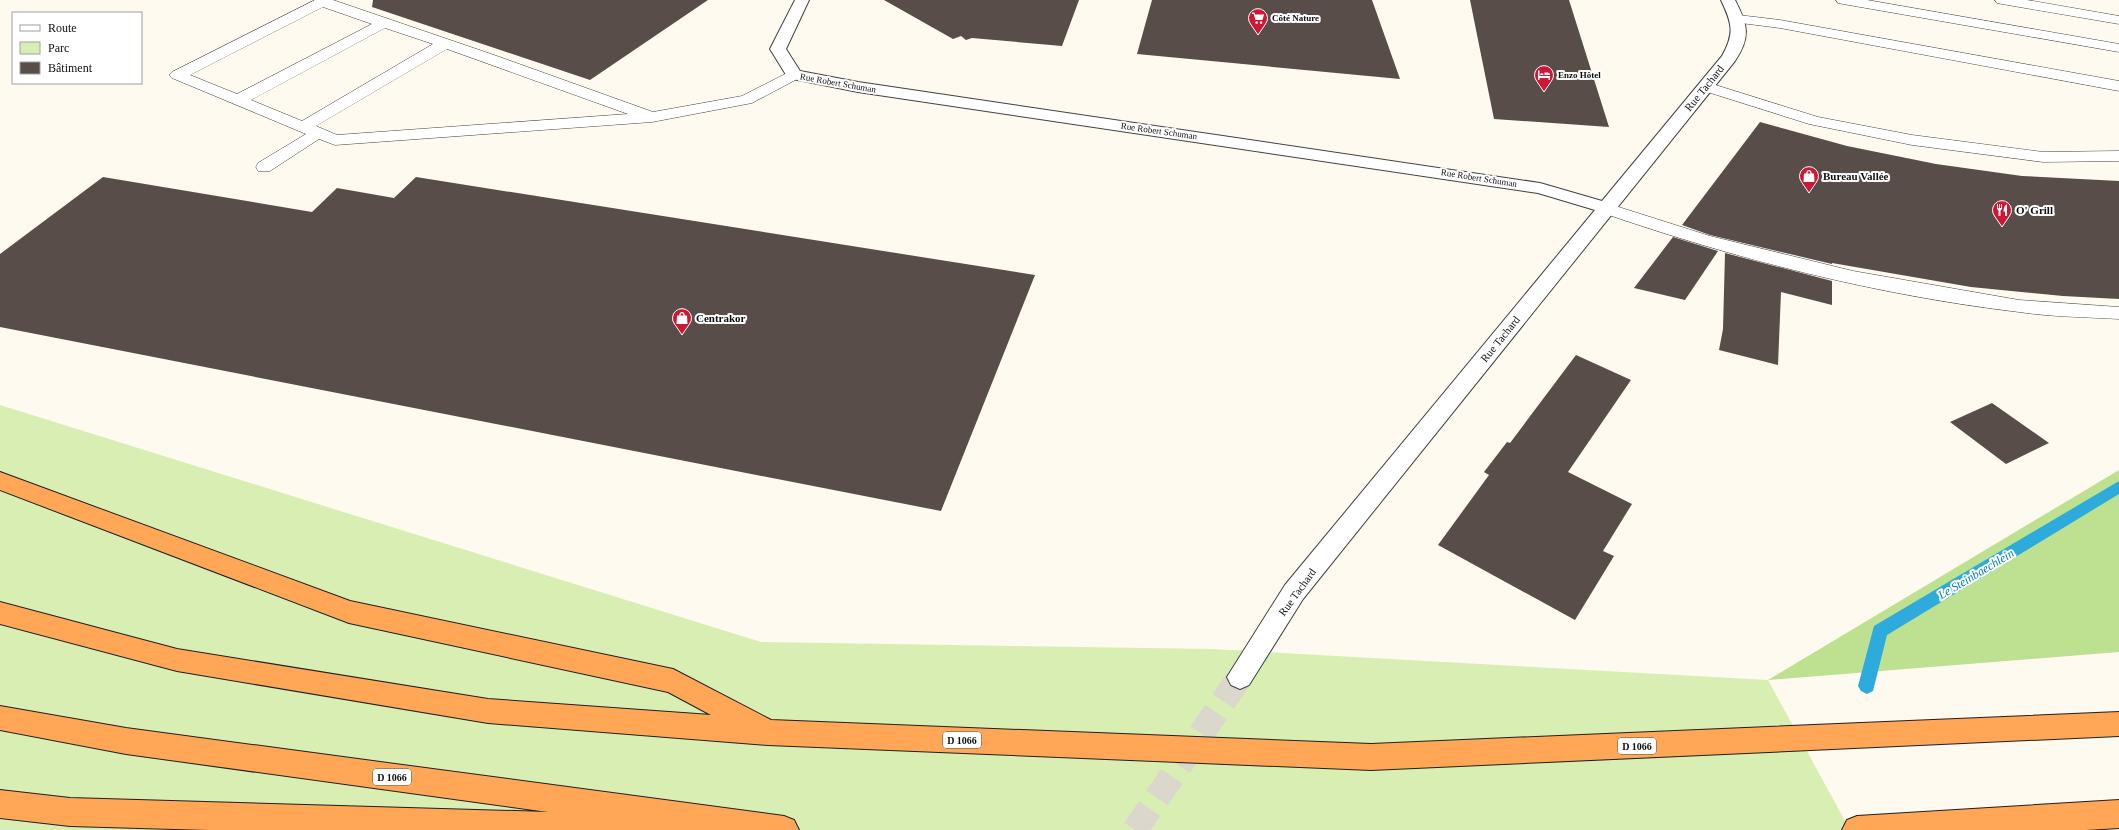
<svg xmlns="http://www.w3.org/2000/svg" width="2119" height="830" font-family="'Times New Roman',serif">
<rect width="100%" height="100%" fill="#fffaef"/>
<!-- green -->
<path fill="#d9eeb3" d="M0,405l761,237 451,7 556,31 82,150h-1850z"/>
<!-- forest -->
<path fill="#bee191" d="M2119,470v182l-351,28z"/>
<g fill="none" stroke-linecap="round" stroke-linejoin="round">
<!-- stream -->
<path fill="#2cabdc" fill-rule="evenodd" d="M2119,481v13l-232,141 -14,56 -6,3 -6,-3 -3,-5 16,-60z"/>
</g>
<!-- building -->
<path fill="#584d49" d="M373,0h335l-118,80 -218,-73z
M884,0h195l-17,46 -90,-8 -6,2 -5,-4 -8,3z
M1152,0h220l28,79 -263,-25z
M1470,0h99l40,127 -115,-8z
M1760,122l87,24 89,18 86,12 97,5v118l-56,-3 -92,-9 -139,-24v1l-122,-29 -28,-10z
M103,177l209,35 25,-24 57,10 22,-21 619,98 -94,236 -941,-184v-73z
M1673,237l45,14 -33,49 -51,-12z
M1725,253l107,28v24l-51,-13 -3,73 -59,-15 4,-21z
M1576,355l55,25 -63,92 64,32 -29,47 11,5 -39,64 -137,-75 51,-70 -5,-3 23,-30 3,1z
M1992,403l57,40 -43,21 -56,-42z"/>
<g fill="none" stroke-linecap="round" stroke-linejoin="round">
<!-- minor-tunnel -->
<path stroke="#dbd7cd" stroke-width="26" stroke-dasharray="26 13" stroke-linecap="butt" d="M1135,830l105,-153"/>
<defs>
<path id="service" d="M315,0h18l161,55 159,57 89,-16 47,-24h10l3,3 -3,3 -47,25 -100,19 -317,23 -16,-6 -49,32h-12l-2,-4 2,-4 48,-29 -134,-56 -3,-3 3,-3zM323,7l49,17 -135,70 -47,-19zM385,28l48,16 -131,77 -51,-21zM447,49l181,65 -291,21 -21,-9z
M1836,0h31l252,44v8l-276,-48 -5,-1z
M1995,0h32l92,16v8l-117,-20 -5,-1z
M1738,15l42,5 339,61v10l-339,-63 -47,-6 -2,-3 2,-3z
M1706,82l112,35 94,18 131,17 76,-1v10l-76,1 -131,-17 -103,-21 -108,-34 -3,-3 3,-3z
M1606,203l104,33 143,35 166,29 100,7v12c-33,-2 -67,-2 -100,-7 -143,-17 -283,-53 -419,-100l-3,-4 3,-4z"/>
<path id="minor" d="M795,0h14l-23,49 14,22 58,11 682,101 62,18 120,-145c13,-23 10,-33 -1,-56h14c13,25 16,37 0,61l-432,538 -54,86 -9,4 -9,-4 -4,-8 58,-92 310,-375 -57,-17 -680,-101 -70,-14 -18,-29z"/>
<path id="trunk" d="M0,472l350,129 323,68 98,51 600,24 748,-32v24l-748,34 -603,-25 -280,-22 -311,-52 -177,-47v-22l177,47 311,50 223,16 -43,-23 -319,-69 -349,-133z
M0,706l126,22 658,88 10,4 5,10h-590l-139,-4 -70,-8v-28l70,8 478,14 -422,-58 -126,-24z
M2119,800v28l-33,2h-244l5,-10 10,-4z"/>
</defs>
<!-- service casing -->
<use href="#service" stroke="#414141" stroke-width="1"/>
<!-- minor casing -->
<use href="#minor" stroke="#414141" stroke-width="2"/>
<!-- trunk casing -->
<use href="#trunk" stroke="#1f1f1f" stroke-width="2"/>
<!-- service -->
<use href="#service" fill="#fff" fill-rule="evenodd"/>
<!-- minor -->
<use href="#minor" fill="#fff" fill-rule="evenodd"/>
<!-- trunk -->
<use href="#trunk" fill="#ffa756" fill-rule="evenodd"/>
</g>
<!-- icons -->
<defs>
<symbol id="supermarket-pin" viewBox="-11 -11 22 30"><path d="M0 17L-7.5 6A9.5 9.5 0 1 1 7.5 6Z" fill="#ce1635" stroke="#fff"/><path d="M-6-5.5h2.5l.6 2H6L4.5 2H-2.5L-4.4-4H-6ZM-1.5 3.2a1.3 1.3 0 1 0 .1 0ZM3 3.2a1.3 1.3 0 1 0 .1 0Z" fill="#fff"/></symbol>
<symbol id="hotel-pin" viewBox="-11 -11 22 30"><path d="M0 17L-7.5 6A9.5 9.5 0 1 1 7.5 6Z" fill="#ce1635" stroke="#fff"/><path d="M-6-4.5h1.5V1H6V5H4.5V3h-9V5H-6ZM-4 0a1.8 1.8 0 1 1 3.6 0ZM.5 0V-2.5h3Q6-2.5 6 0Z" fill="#fff"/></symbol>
<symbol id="shop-pin" viewBox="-11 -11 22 30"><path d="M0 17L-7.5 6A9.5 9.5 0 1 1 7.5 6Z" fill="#ce1635" stroke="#fff"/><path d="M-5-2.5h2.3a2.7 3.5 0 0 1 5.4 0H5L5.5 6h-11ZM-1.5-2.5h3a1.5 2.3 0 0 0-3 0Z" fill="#fff"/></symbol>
<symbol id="restaurant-pin" viewBox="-11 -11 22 30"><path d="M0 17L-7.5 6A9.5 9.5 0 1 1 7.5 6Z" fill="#ce1635" stroke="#fff"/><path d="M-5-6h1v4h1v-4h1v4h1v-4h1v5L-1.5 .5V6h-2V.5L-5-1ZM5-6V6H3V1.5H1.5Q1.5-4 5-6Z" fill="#fff"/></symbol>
</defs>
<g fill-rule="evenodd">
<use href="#supermarket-pin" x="1247" y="7" width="22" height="30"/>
<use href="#hotel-pin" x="1533" y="64" width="22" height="30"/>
<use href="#shop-pin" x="1798" y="165" width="22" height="30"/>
<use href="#restaurant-pin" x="1991" y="199" width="22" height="30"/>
<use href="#shop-pin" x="671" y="307" width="22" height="30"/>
</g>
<g text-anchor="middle" stroke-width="4" stroke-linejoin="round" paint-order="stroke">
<!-- far-poi labels -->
<g font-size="9" font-weight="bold" fill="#0e0e0e" stroke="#fff" text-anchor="start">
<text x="1272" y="21">Côté Nature</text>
<text x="1558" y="78">Enzo Hôtel</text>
</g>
<!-- far-street labels -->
<g font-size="9" fill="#0e0e0e" stroke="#fff">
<text transform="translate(838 83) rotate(10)" y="3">Rue Robert Schuman</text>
<text transform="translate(1159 131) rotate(8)" y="3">Rue Robert Schuman</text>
<text transform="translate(1479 178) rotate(9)" y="3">Rue Robert Schuman</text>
</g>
<!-- shield labels -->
<g fill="#fff" stroke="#565656" stroke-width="1">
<rect x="943" y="732" width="38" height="16" rx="3"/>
<rect x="1618" y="738" width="38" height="16" rx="3"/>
<rect x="373" y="769" width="38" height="16" rx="3"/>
</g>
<g font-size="10" font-weight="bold" fill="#0e0e0e">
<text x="962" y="744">D 1066</text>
<text x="1637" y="750">D 1066</text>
<text x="392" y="781">D 1066</text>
</g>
<!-- street labels -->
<g font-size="11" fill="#0e0e0e" stroke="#fff">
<text transform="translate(1704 88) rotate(-51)" y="4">Rue Tachard</text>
<text transform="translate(1500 339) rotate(-51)" y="4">Rue Tachard</text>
<text transform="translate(1297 592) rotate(-54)" y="4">Rue Tachard</text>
</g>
<!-- poi labels -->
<g font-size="11" font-weight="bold" fill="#0e0e0e" stroke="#fff" text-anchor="start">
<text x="1823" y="180">Bureau Vallée</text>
<text x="2016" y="214">O' Grill</text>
<text x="696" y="322">Centrakor</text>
</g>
<!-- water labels -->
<g font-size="12" font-style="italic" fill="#0979ae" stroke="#fff">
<text transform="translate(1976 574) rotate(-31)" y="4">Le Steinbaechlein</text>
</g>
</g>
<!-- legend -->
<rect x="12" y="12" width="130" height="72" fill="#ffffff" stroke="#9f9f9f"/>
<rect x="20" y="25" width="20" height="6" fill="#ffffff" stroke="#9f9f9f"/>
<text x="48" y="32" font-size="12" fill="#0e0e0e">Route</text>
<rect x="20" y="42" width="20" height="12" fill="#d9eeb3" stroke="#9f9f9f"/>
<text x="48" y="52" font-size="12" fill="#0e0e0e">Parc</text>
<rect x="20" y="62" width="20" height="12" fill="#584d49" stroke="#9f9f9f"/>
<text x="48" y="72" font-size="12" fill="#0e0e0e">Bâtiment</text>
</svg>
